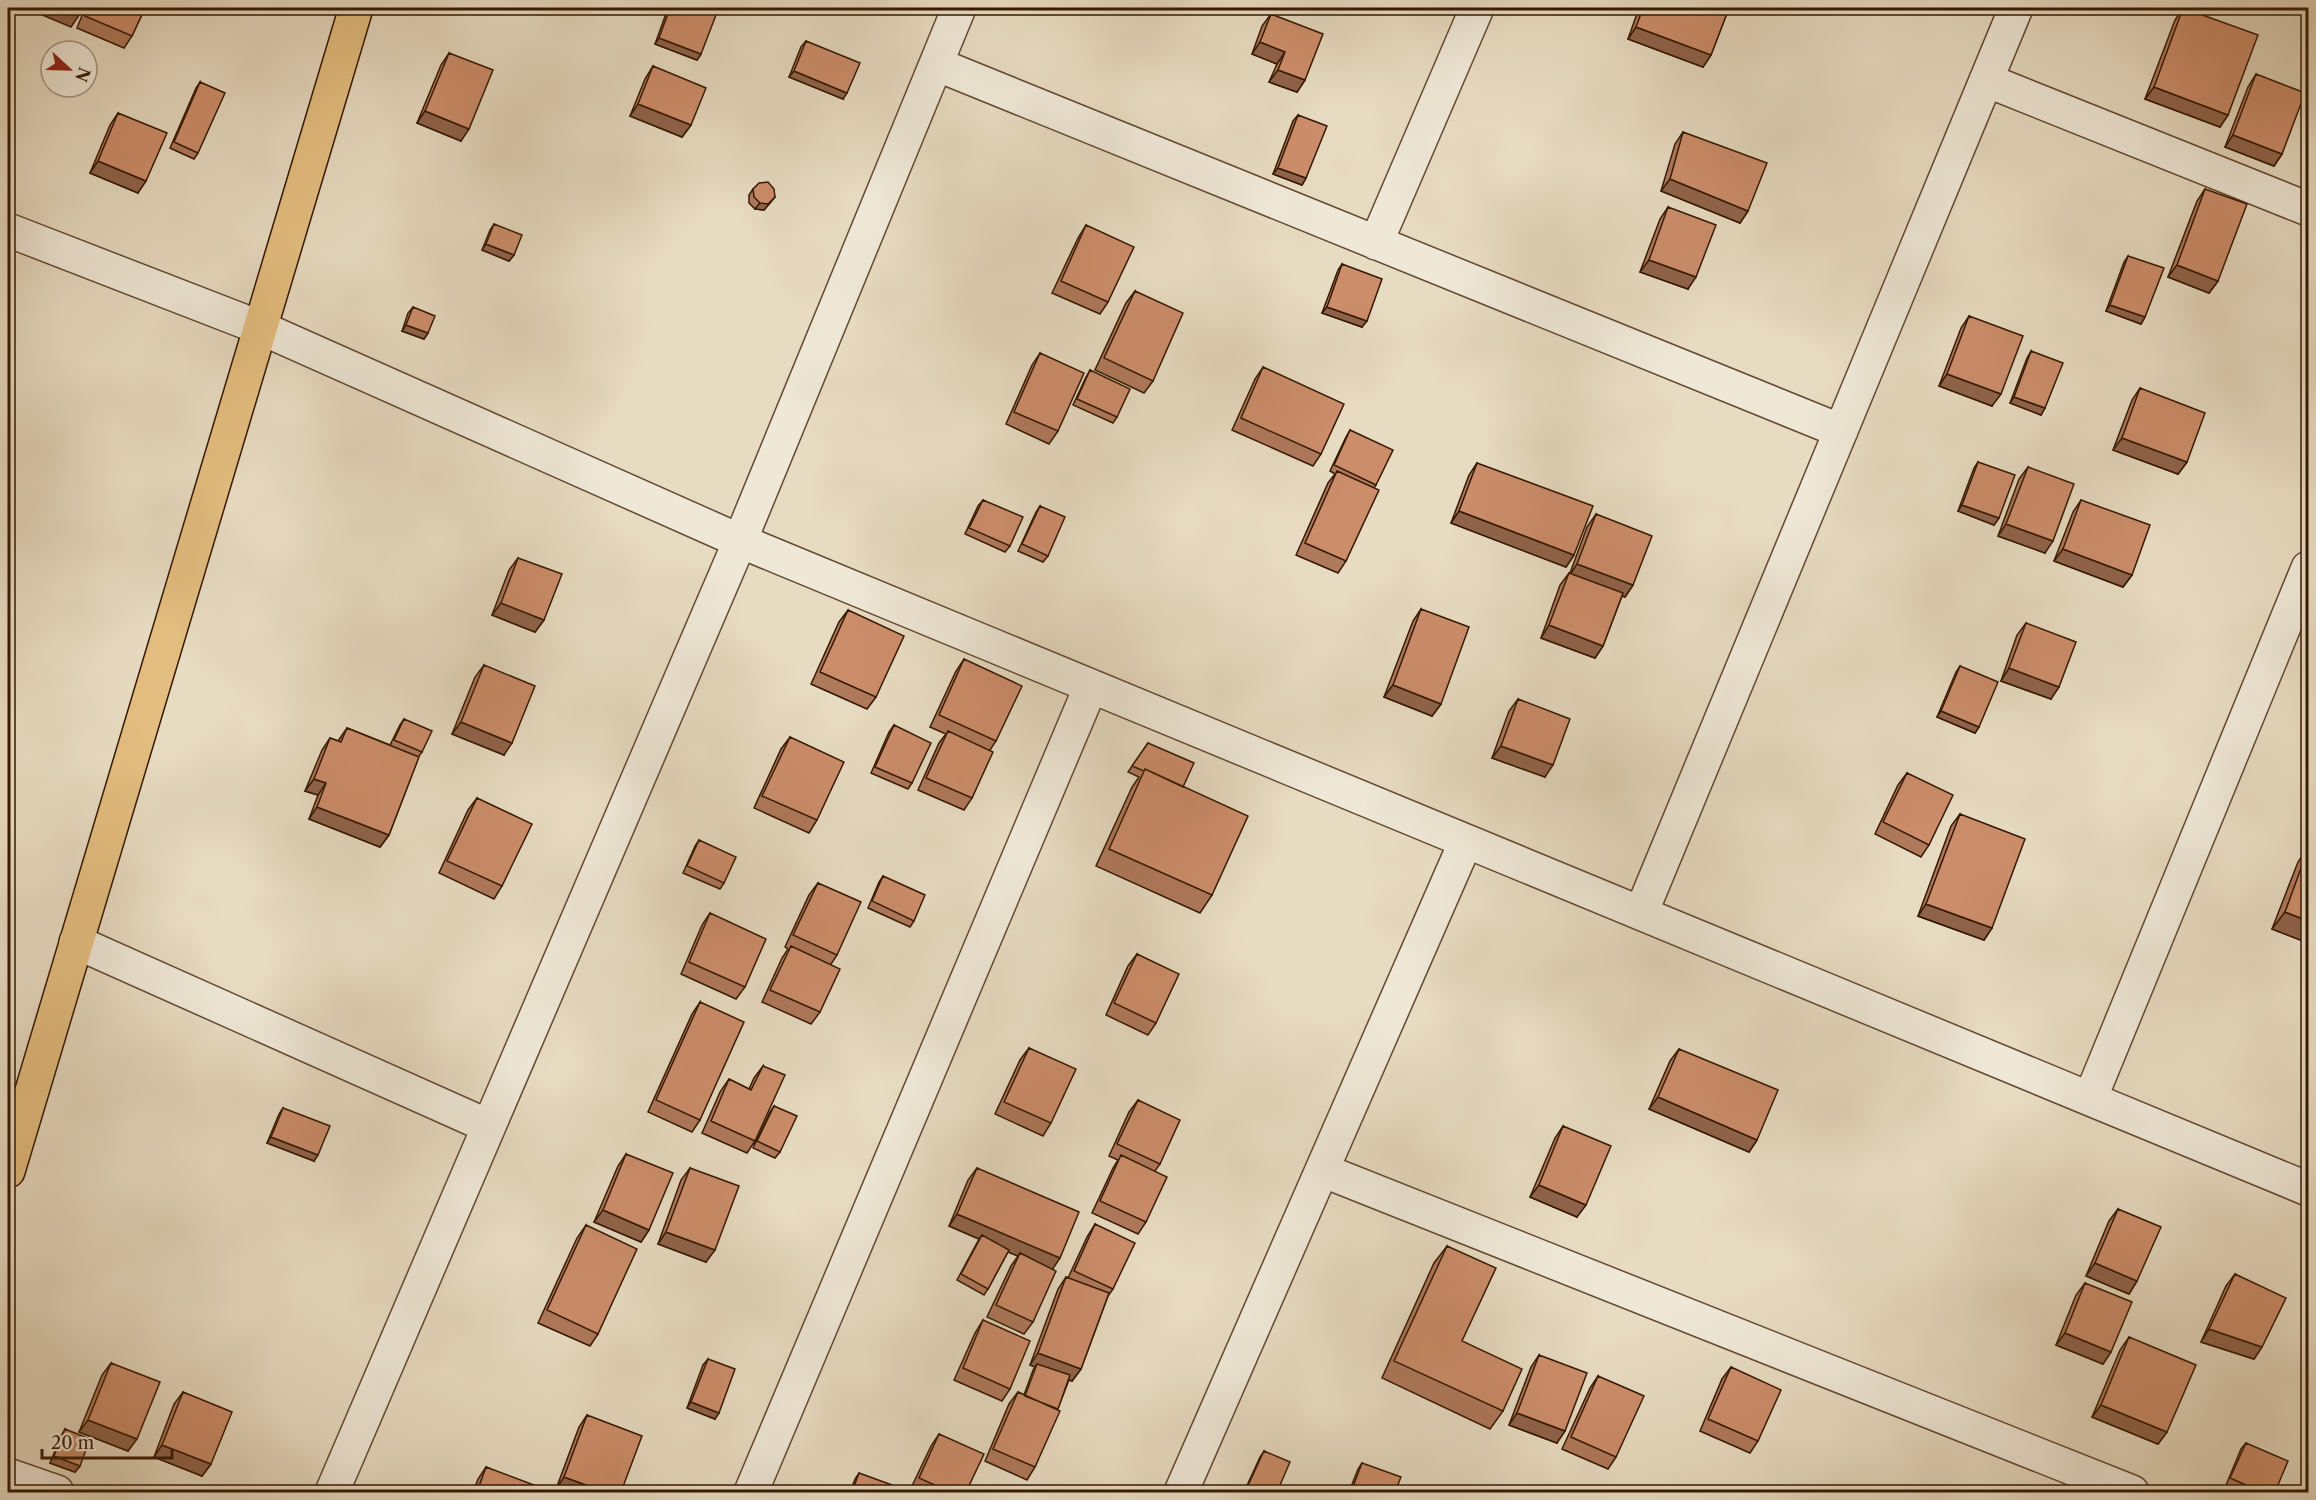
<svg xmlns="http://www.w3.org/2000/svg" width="2316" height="1500" font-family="'Libre Caslon Text',serif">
<rect width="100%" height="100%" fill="#e7dbc1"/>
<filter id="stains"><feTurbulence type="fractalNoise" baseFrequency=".00333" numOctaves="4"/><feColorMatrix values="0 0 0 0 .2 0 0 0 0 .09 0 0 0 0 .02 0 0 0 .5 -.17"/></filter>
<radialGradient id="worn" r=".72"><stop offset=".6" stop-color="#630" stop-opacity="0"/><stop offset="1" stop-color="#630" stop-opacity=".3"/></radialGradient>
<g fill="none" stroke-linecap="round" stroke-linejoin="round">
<defs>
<path id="street" d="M936,64l905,367
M1986,80l322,129
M8,230l253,98 479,213 1568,648
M1376,243l101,-235
M1641,913l375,-905
M76,942l412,184
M2090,1099l218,-531
M1322,1170l810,322
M8,1475l49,17
M332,1492l408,-951 219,-533
M751,1492l340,-806
M1181,1492l285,-651"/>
<path id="highway" d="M8,1171l348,-1163"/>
</defs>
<!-- street casing -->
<use href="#street" stroke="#624932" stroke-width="36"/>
<!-- highway casing -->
<use href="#highway" stroke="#351802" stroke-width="36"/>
<!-- street -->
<use href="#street" stroke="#efe8d7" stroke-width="33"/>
<!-- highway -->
<use href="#highway" stroke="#e4be80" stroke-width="33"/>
</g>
<!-- wall -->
<path fill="#af795b" stroke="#351802" stroke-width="1.5" d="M85,8h60l-13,28 -8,12 -47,-20z
M668,8h28l5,46 -4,6 -42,-16z
M720,8h14l-3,4z
M1639,8h90l-18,47 -8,12 -75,-28z
M2183,8l45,107 -8,12 -75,-28 30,-79z
M1271,14l34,66 -8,12 -28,-10 8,-18 -25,-10 10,-28z
M806,41l37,58 -54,-22 12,-30z
M449,53l12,88 -44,-18 24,-58z
M653,66l38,59 -9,12 -52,-21 15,-37z
M2256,74l26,80 -8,12 -49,-19 23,-60z
M200,82l-2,71 -4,6 -24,-11 26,-60z
M118,113l20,80 -48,-20 20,-48z
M1298,115l8,63 -4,7 -29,-11 20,-53z
M1683,132l65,79 -8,12 -79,-32 14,-47z
M753,189l22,8 -11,13 -9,-1 -6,-6v-8z
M2205,189l13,92 -9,12 -41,-16 29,-76z
M1668,207l20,82 -48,-17 20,-53z
M494,224l20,31 -5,6 -27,-11 8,-20z
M1086,225l22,77 -8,12 -48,-21 26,-55z
M2128,256l17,61 -4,7 -35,-13 18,-49z
M1342,264l20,63 -40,-14 16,-43z
M1135,291l18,90 -9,12 -49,-23 31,-67z
M413,307l15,26 -4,6 -22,-8 6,-18z
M1969,316l23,90 -53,-20 22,-58z
M2031,351l14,57 -4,7 -31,-12 17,-45z
M1040,353l18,78 -9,13 -43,-20 26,-59z
M1263,367l58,87 -8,12 -81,-36 23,-51z
M1090,370l27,47 -4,6 -40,-18 13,-28z
M2140,388l47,74 -9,12 -65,-24 19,-50z
M1350,430l26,55 -2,3 -28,73 -8,12 -42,-18 32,-72 7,-9 -5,-3 16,-34z
M1978,462l21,56 -5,7 -36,-14 16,-43z
M1477,463l97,92 -8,12 -115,-44 18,-48z
M2028,467l17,86 -47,-17 21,-57z
M983,500l27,46 -5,6 -40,-18 13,-28z
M2081,500l51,75 -9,12 -69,-26 19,-49z
M1040,506l8,50 -5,6 -25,-11 18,-39z
M1596,514l37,71 -8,12 -3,-1 -19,50 -8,12 -54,-20 19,-53 9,-12h1l17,-46z
M518,558l26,62 -9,12 -43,-17 17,-45z
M1421,609l20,95 -9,12 -48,-19 29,-76z
M848,610l28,87 -9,12 -56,-25 28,-62z
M2026,623l25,76 -50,-18 16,-46z
M964,659l32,82 -6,9 -18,48 -8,12 -46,-20 21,-47 7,-9 -16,-7 26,-56z
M484,665l20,90 -52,-21 23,-57z
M1960,666l19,61 -4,6 -38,-16 19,-45z
M1518,699l27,78 -53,-19 17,-47z
M404,719l18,33 -3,4 -30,79 -9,12 -71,-28 9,-24 -13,-4 17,-41 8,-12 8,3 9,-13 43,17 10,-20z
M894,725l18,58 -4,6 -37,-16 18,-41z
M790,737l27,83 -8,13 -55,-25 27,-59z
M1148,743l35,44 29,108 -12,18 -104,-47 36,-79 7,-10 -11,-5z
M1907,773l22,72 -8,12 -46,-23 23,-49z
M477,798l25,88 -8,13 -55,-26 29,-63z
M1960,814l32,114 -8,12 -66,-24 33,-90z
M699,840l25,43 -4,6 -37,-16 12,-27z
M2308,847v96l-36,-14 26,-67z
M883,876l31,45 -4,6 -42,-19 11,-26z
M818,883l19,72 -6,9 -11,48 -9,12 -49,-22 20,-44 6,-9 -3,-2 24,-52z
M710,913l35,74 -9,12 -55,-25 21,-49z
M1137,954l19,69 -8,12 -42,-20 22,-49z
M700,1002v118l-8,12 -44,-20 44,-98z
M1029,1048l22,75 -8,13 -48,-22 25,-54z
M1679,1049l78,91 -8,12 -100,-43 21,-48z
M763,1066l-8,75 -8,12 -45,-20 18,-41 9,-13 20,10 5,-11z
M1138,1100l22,64 -5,7 -9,51 -8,12 -46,-21 21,-45 5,-8 -9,-4 20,-44z
M774,1106l6,46 -5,6 -22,-10 17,-36z
M283,1108l31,53 -47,-18 12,-29z
M1563,1126l14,91 -47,-20 25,-59z
M626,1154l23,76 -8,12 -47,-20 24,-56z
M690,1168l16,94 -48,-18 23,-64z
M977,1168l75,101 -19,53 -9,12 -37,-17 24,-51 7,-10 -10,-4 -20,37 -4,6 -27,-15 22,-41 -30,-13 19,-46z
M2118,1209l19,72 -8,13 -43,-18 23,-55z
M1095,1224l18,65 -5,7 -27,73 -9,12 -3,-1 -34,87 -8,13 -42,-19 24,-57 9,-12 6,3 9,-25 2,-3 -5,-2 28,-76 8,-12 2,1 19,-41z
M586,1225l12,109 -8,12 -52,-23 39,-85z
M1447,1246l15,95 41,70 -13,18 -108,-51 52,-115z
M2235,1274l27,73 -8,12 -53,-17 25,-56z
M2085,1283l26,69 -8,12 -47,-19 20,-50z
M983,1320l27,69 -8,12 -48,-21 21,-47z
M2129,1337l38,95 -9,12 -66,-27 28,-67z
M1539,1355l18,88 -48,-18 22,-58z
M708,1359l7,60 -28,-11 16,-43z
M111,1363l17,88 -49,-19 23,-57z
M1731,1367l27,74 -8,12 -50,-22 22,-52z
M1598,1376l18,81 -8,12 -46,-20 28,-61z
M183,1392l28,72 -9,12 -48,-19 20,-53z
M587,1415l34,77h-56l-9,-3 23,-62z
M65,1429l15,37 -5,6 -25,-9 11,-27z
M939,1434l27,58h-51l-5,-2 21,-44z
M2246,1443l29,49h-31l-18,-7 15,-36z
M1264,1451l13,41h-33l16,-35z
M1362,1463l33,29h-46l9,-23z
M486,1467l51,25h-64l5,-13z
M859,1473l30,19h-39l5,-13z"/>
<!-- shaded-wall -->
<path fill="#8f634a" stroke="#351802" stroke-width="1.5" d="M28,8h34l17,7 -8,12 -43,-18z
M1210,8h22l-5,6z
M1636,27l75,28 -8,12 -75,-28z
M659,38l42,16 -4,6 -42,-16z
M1260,42l25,10 -8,12 -25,-10z
M1278,70l27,10 -8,12 -28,-10z
M794,71l53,22 -4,6 -54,-22z
M2154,87l74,28 -8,12 -75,-28z
M638,104l53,21 -9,12 -52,-21z
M425,111l44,18 -8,12 -44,-18z
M2233,135l49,19 -8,12 -49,-19z
M98,161l48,20 -8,12 -48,-20z
M1278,168l28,10 -4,7 -29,-11z
M1670,179l78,32 -8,12 -79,-32z
M775,197l-11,13 -9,-1 5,-6z
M486,244l28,11 -5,6 -27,-11z
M1649,260l47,17 -8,12 -48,-17z
M2177,265l41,16 -9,12 -41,-16z
M2110,305l35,12 -4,7 -35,-13z
M1327,307l40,14 -5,6 -40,-14z
M406,325l22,8 -4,6 -22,-8z
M1947,374l54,20 -9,12 -53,-20z
M2014,397l31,11 -4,7 -31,-12z
M2122,438l65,24 -9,12 -65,-24z
M1962,505l37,13 -5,7 -36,-14z
M1459,511l115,44 -8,12 -115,-44z
M2006,524l47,17 -8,12 -47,-17z
M2063,549l69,26 -9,12 -69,-26z
M1577,564l56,21 -8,12 -56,-21z
M501,603l43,17 -9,12 -43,-17z
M1549,625l54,21 -8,12 -54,-20z
M2009,668l50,19 -8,12 -50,-18z
M1393,685l48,19 -9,12 -48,-19z
M1941,711l38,16 -4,6 -38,-16z
M461,722l51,21 -8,12 -52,-21z
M1501,746l52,19 -8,12 -53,-19z
M314,779l12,4 -8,12 -13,-4z
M317,807l72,28 -9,12 -71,-28z
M1926,904l66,24 -8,12 -66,-24z
M2285,912l23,9v22l-36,-14z
M1658,1097l99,43 -8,12 -100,-43z
M271,1137l47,18 -4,6 -47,-18z
M1539,1185l47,20 -9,12 -47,-20z
M603,1210l46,20 -8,12 -47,-20z
M957,1214l103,44 -8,12 -32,-17 -2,3 -38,-16 2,-5 -3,4 -30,-13z
M666,1232l49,18 -9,12 -48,-18z
M2095,1263l42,18 -8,13 -43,-18z
M2209,1329l53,18 -8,12 -53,-17z
M2065,1333l46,19 -8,12 -47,-19z
M1038,1353l43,16 -9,12 -36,-14 1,-3 -2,3 -5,-2z
M691,1402l28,11 -4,6 -28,-11z
M2101,1405l66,27 -9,12 -66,-27z
M1517,1413l48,18 -8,12 -48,-18z
M88,1420l49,19 -9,12 -49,-19z
M162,1445l49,19 -9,12 -48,-19z
M54,1456l26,10 -5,6 -25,-9z
M564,1477l41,15h-40l-9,-3z"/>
<!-- building -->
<path fill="#cc8d6a" stroke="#351802" stroke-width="1.5" d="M62,8h20l-3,7z
M89,8h56l-13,28 -47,-20z
M670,8h26l20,7 -15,39 -42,-16z
M1643,8h86l-18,47 -75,-28z
M2183,8l75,27 -30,80 -74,-28z
M1271,14l52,20 -18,46 -27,-10 7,-18 -25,-10z
M806,41l54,22 -13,30 -53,-22z
M449,53l44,17 -24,59 -44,-18z
M653,66l53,22 -15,37 -53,-21z
M2256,74l49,19 -23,61 -49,-19z
M200,82l25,11 -27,60 -24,-11z
M118,113l49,20 -21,48 -48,-20z
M1298,115l29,11 -21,52 -28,-10z
M1683,132l84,31 -19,48 -78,-32z
M768,182l6,7 1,8 -7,7 -8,-1 -6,-6 -1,-8 6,-6z
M2205,189l42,15 -29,77 -41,-16z
M1668,207l48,18 -20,52 -47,-17z
M494,224l28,11 -8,20 -28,-11z
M1086,225l48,22 -26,55 -47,-21z
M2128,256l36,12 -19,49 -35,-12z
M1342,264l40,15 -15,42 -40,-14z
M1135,291l48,22 -30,68 -49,-23z
M413,307l22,9 -7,17 -22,-8z
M1969,316l54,20 -22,58 -54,-20z
M2031,351l32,12 -18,45 -31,-11z
M1040,353l44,20 -26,58 -44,-19z
M1263,367l81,37 -23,50 -80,-36z
M1090,370l40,19 -13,28 -40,-18z
M2140,388l65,25 -18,49 -65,-24z
M1350,430l43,20 -17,35 -42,-20z
M1978,462l37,13 -16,43 -37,-13z
M1477,463l116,43 -19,49 -115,-44z
M2028,467l46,17 -21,57 -47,-17z
M1337,471l42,19 -33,71 -41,-18z
M983,500l40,17 -13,29 -41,-18z
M2081,500l69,25 -18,50 -69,-26z
M1040,506l25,11 -17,39 -26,-12z
M1596,514l56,22 -19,49 -56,-21z
M518,558l44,16 -18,46 -43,-17z
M1569,573l54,20 -20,53 -54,-21z
M1421,609l48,18 -28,77 -48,-19z
M848,610l56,26 -28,61 -56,-25z
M2026,623l50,19 -17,45 -50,-19z
M964,659l58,27 -26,55 -57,-26z
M484,665l51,21 -23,57 -51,-21z
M1960,666l38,16 -19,45 -38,-16z
M1518,699l52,20 -17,46 -52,-19z
M404,719l28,12 -10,21 -28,-12z
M894,725l37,18 -19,40 -37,-16z
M347,728l72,29 -30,78 -72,-28 9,-24 -12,-4 16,-41 11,4z
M948,731l45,21 -21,46 -46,-20z
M790,737l54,25 -27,58 -55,-24z
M1148,743l46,20 -11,24 -38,-18 -1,2 -12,-5z
M1145,769l103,47 -36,79 -103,-46z
M1907,773l46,22 -24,50 -46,-23z
M477,798l55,26 -30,62 -55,-25z
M1960,814l65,25 -33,89 -66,-24z
M699,840l37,17 -12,26 -37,-17z
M2308,849v72l-23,-9z
M883,876l42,19 -11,26 -42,-20z
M818,883l43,19 -24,53 -44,-20z
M710,913l56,26 -21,48 -56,-25z
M791,946l49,23 -20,43 -50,-22z
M1137,954l42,20 -23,49 -42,-20z
M700,1002l44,20 -44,98 -44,-20z
M1029,1048l47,21 -25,54 -47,-21z
M1679,1049l99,41 -21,50 -99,-43z
M763,1066l22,9 -30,66 -44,-20 18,-42 22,11z
M1138,1100l42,20 -20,44 -43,-20z
M774,1106l23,10 -17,36 -23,-11z
M283,1108l47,18 -12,29 -47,-18z
M1563,1126l48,20 -25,59 -47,-20z
M626,1154l47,19 -24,57 -46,-20z
M1121,1155l46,22 -21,45 -46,-21z
M690,1168l49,18 -24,64 -49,-18z
M977,1168l102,44 -19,46 -103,-44z
M2118,1209l43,18 -24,54 -42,-18z
M1095,1224l40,19 -22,46 -39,-18z
M586,1225l51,24 -39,85 -51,-24z
M982,1235l27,15 -21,39 -27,-15z
M1447,1246l49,22 -34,73 60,28 -19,42 -109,-50z
M1020,1253l36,18 -23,51 -37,-17z
M2235,1274l51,24 -24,49 -53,-18z
M1066,1277l43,16 -28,76 -43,-16z
M2085,1283l47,19 -21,50 -46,-19z
M983,1320l47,21 -20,48 -47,-21z
M2129,1337l67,28 -29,67 -66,-27z
M1539,1355l48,18 -22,58 -48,-18z
M708,1359l27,10 -16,44 -28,-11z
M111,1363l49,19 -23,57 -49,-19z
M1037,1364l33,11 -12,34 -33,-13z
M1731,1367l50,23 -23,51 -50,-22z
M1598,1376l46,20 -28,61 -45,-20z
M183,1392l49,20 -21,52 -49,-19z
M1018,1392l42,19 -25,56 -42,-18z
M587,1415l55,21 -21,56h-16l-41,-15z
M65,1429l25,10 -10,27 -26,-10z
M939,1434l45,20 -18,38h-16l-31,-14z
M2246,1443l42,18 -13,31h-13l-32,-14z
M1264,1451l26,11 -13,30h-32z
M1362,1463l39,14 -6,15h-44z
M486,1467l53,20 -2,5h-60z
M859,1473l33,12 -3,7h-37z
M1822,1488l11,4h-13z"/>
<!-- margin -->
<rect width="2316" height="1500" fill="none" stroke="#e7dbc1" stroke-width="30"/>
<rect x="9" y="9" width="2298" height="1482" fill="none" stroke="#351802" stroke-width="3"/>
<rect x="15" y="15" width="2286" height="1470" fill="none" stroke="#351802" stroke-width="1.5"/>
<!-- north arrow -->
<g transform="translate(69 69) rotate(112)"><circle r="28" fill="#efe8d7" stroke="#a59582" stroke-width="1.5"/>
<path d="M0-4.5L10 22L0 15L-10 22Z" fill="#8f2418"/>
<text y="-9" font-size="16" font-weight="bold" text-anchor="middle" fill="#351802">N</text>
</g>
<!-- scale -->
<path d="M42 1449v9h130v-9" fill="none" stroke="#351802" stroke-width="3"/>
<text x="51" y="1449" font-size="18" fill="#351802" stroke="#efe8d7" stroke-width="4.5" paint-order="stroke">20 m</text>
<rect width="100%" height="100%" filter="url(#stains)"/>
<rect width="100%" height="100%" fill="url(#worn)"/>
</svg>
